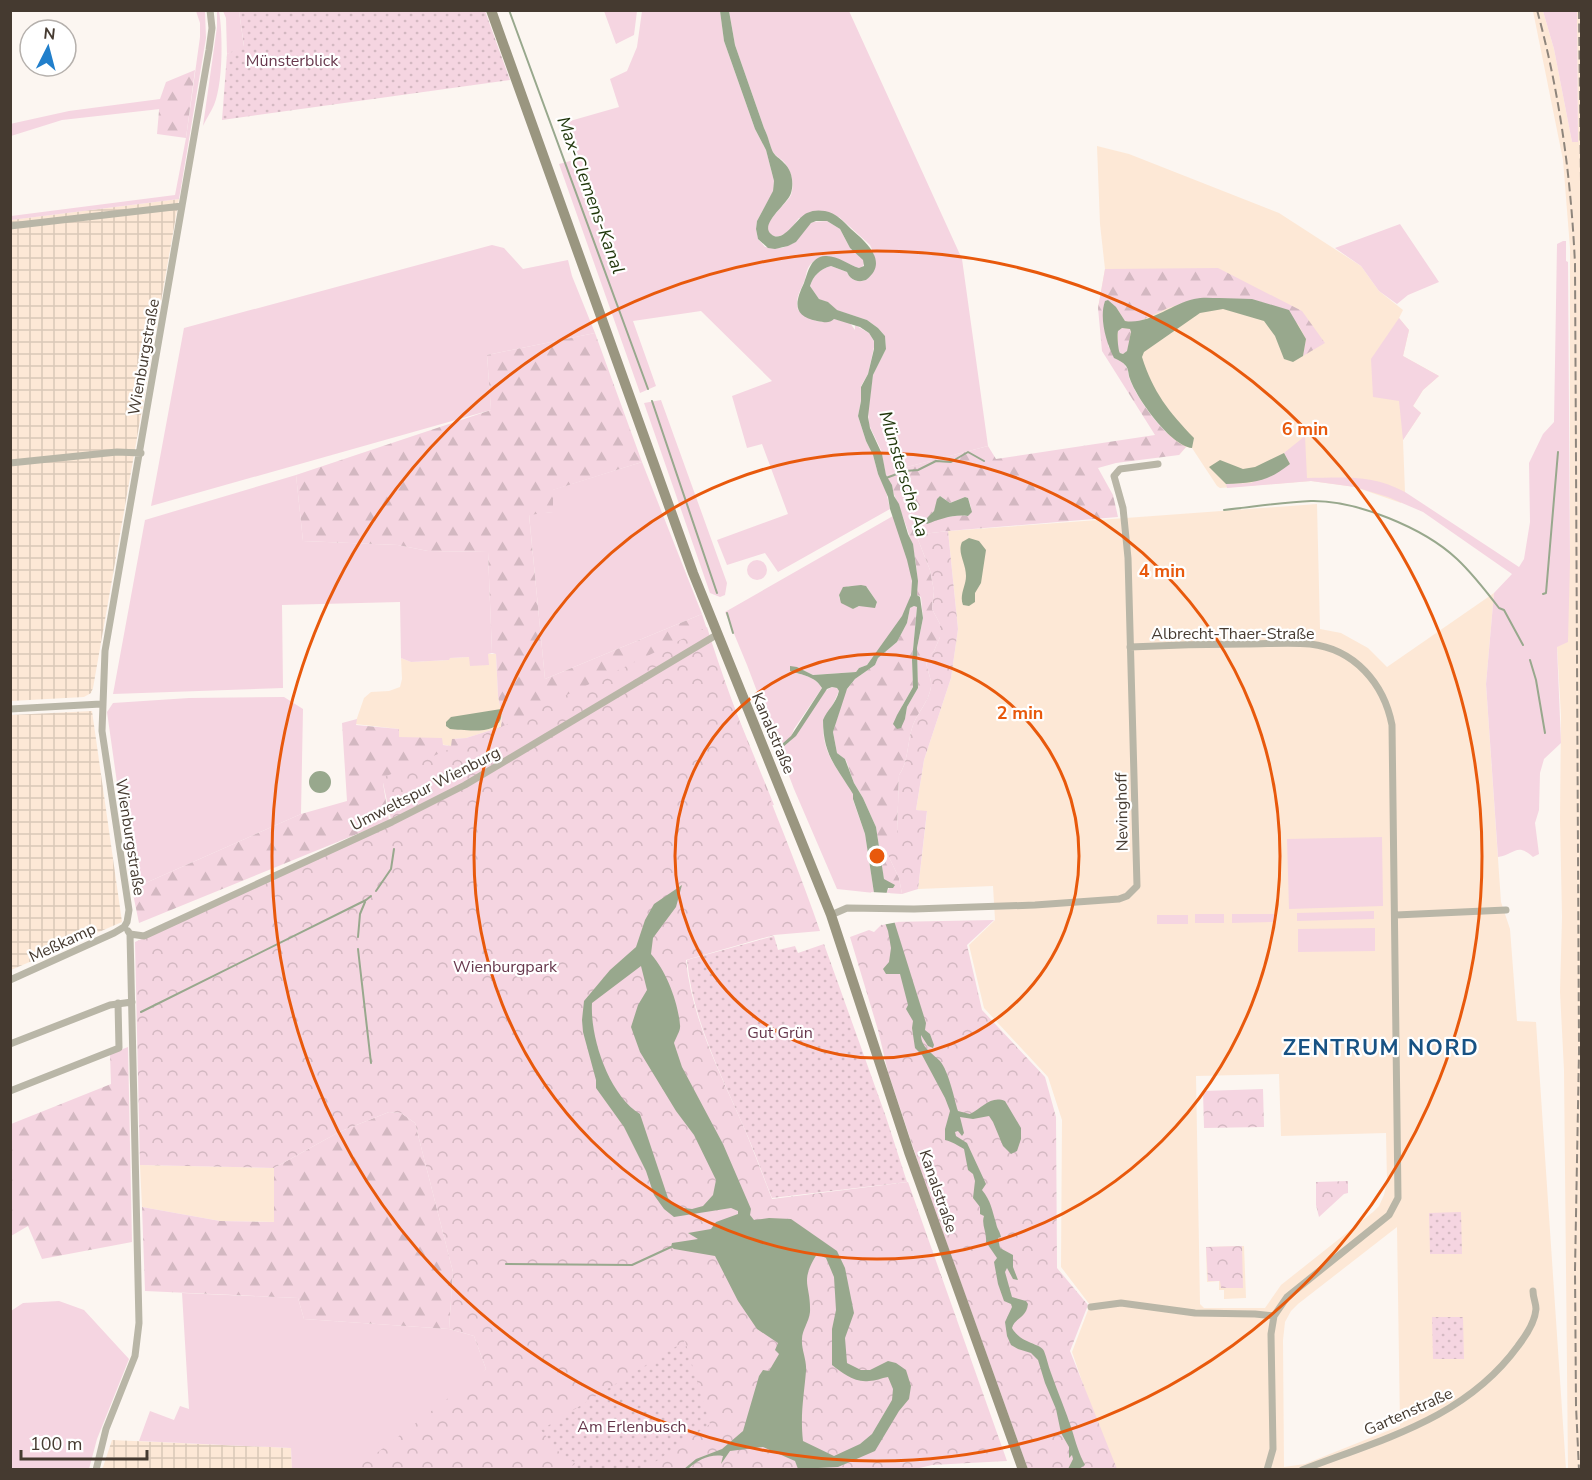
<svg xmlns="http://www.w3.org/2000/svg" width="1592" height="1480" font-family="'Nunito Sans',sans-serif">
<defs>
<pattern id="industrial-grid" width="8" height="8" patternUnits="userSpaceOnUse" patternTransform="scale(1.5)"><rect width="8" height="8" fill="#fde8d6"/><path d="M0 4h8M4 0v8" fill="none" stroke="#dac8b8"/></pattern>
<pattern id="forest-firs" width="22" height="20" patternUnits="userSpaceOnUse" patternTransform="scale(1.5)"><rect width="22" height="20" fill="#f5d5e1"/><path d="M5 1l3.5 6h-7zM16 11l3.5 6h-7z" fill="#d3b8c1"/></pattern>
<pattern id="park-crowns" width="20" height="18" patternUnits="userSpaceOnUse" patternTransform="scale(1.5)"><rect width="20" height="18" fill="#f5d5e1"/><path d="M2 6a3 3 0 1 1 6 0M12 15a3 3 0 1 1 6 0" fill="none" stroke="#d3b8c1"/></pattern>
<pattern id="garden-dots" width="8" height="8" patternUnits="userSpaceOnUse" patternTransform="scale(1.5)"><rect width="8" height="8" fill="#f5d5e1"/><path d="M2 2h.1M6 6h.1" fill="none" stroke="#d3b8c1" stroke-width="1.8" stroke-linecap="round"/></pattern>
</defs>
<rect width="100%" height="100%" fill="#fcf6f1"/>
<!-- built -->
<path fill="#fde8d6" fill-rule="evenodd" d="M1533,11h10l11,38 18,93 6,-1 -1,-130h5l-1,1459 -13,-1 -4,-399 -4,-78 2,-75 -2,-97 1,-105 -4,-69 13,-84v-314l-7,-88z
M1097,146l32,8 150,59 82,53 18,25 24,19 -4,8 10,12 -6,26 36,20 -16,14 -10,16 8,7 -18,27 2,52 -4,11 -46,-16 -44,-6 -91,7 -3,-2 -25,-38 -6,-1 -7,8 -81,-147 7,-39 -5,-45z
M1317,504l3,125 21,4 27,15 19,19 107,-74 -8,91 15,218 9,27 7,92 19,1 30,447h-454l-40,-117 18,-47 -29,-38 1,-147 -14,-43 -64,-69 -15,-63 26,-25 -2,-34 -75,3 9,-77 -11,-2 8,-50 27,-82 7,-49 -10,-98zM1279,1074l2,62 105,-3 1,49 -3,13 -5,11 -6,6 -92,73 -16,23h-61l-4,-4 -4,-228zM1397,1227l3,199 -95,38 -21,3 -1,-127 2,-18 6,-11 7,-7z
M488,654h8l2,42 4,20 -1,11 -35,11 -13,1 -2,7 -52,-9v-8l-44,-5 9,-26 7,-6 18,-1 11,-4 2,-8 -1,-21 10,4 38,-2v-2l21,-1v9z
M140,1165l134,3 1,54 -55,-1 -78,-14z
M1244,1246l2,52 -22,1v-9h-5v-9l-12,1 -1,-35z"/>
<!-- industrial -->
<path fill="url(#industrial-grid)" d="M179,199l-86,489 -2,5 -7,4 -73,4 -1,-360 2,-1 -2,-120z
M92,711l30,211 -111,48v-255z
M112,1440l179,8 1,21 -190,1z"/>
<!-- grass -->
<path fill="#f5d5e1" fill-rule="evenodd" d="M196,11h8l1,1 1,26 -27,161 -168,21v-4l164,-21 11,-57 14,-101v-14z
M217,11h2c4,23 4,72 -5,94 -3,7 -8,14 -11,21l14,-99z
M223,11h16l5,36 -17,7 -1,-36z
M604,11h33l-3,24 -18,9z
M642,11h78l4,30 31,88 11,21 8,31 -1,11 -16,29 -1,8 2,10 7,8 17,1 14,-6 10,-16 7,-4 14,-1 13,8 10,19 13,10 1,5 -2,5h-3c-18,-6 -37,-22 -51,0 -2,4 -2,10 -4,14 -4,10 -9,16 -6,28l18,11 9,1 9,-3 16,4 5,7v-5l14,8 6,10 -7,31 -7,12v15l-3,15 8,25 7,14 5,19 8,17 4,18 -112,63 -13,-19 -38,12 -10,-25 71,-26 -26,-70 -15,4 -15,-52 40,-15 -71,-70 -68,10 23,65 -16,7 -81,-229 15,-4 -11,-37 56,-16 -9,-28 17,-8 10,-24z
M729,11h120l113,248 26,187 -81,21 -21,9 -5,-26 -12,-25 -1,-15 5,-35 13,-26 -1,-13 -7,-8 -11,-8 -31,-10 -7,-7 -10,-4 -9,-13c3,-10 10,-17 21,-20l16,6c3,8 11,11 19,8 11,-9 10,-23 4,-35l-31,-28 -40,1c-6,8 -14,21 -26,18 -19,-7 15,-33 18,-41 4,-13 0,-26 -9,-35 -4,-3 -8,-5 -10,-10 -3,-7 -4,-14 -8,-22l-29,-83z
M1543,11h34l1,131h-6l-18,-93z
M160,99v10l-98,11 -51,16 -1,-12 59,-13z
M1400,224l39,58 -31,13 -11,9 -18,-13 -18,-25 -26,-18z
M1563,241h3v20l2,1 2,300 -2,80 -11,5 4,96 -17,16 -4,14 -1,37 -4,13 4,31 -6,3c-17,-15 -18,-2 -35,0l-12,-173 8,-91 18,-19 -89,-62 -35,-15 -33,-10 -44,-6 -84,7 -1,-4 25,-1 39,-19 -6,-11 21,-17 2,42c38,0 63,-4 98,14l114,75 5,-8 6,-37 -1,-59 14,-29 11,-12 3,-178z
M492,245l12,3 19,21 45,-9 4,16 23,57 -108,22 4,55 -340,96 33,-178z
M1399,318l10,12 -6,26 36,20 -16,14 -10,16 8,7 -18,27 -4,-39 -26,-4 -2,-38z
M661,400l66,183 -2,12 -5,2 -10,-4 -66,-190z
M642,462l60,152 -157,65 -16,-165 24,-2 -1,-22z
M296,475l7,66 95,4 30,6 60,1 4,101 -4,1 1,11 -19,1 -1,-9 -19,1 -1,2 -38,2 -10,-4 -1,-56 -118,3 1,83 -170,6 32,-174z
M893,516c7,21 23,55 18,77 -5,27 -29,51 -44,72l-8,3 -3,4 -43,3 -16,-8 -7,4c12,4 25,5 32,17l-28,41 -5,14 36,-52 7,-4 5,1 2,3 -9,20 -7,9c-1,35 13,46 31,74l-1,6 12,34 9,59 -37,-4 -43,-100 -47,-124 -22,-53zM848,586l19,1 10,15 -1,4h-17l-6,3 -14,-11v-3z
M747 570a10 10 0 1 1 20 0a10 10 0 1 1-20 0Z
M284,697l19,12 -2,105 -169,75 -25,-177 6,-9 76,-5z
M1382,837l1,69 -94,3 -2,-70z
M1374,911v8l-77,2v-8z
M1195,914h29v9h-29z
M1232,914h43v8l-43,1z
M1157,915h31v9h-31z
M1375,928v23l-77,1v-23z
M182,1293l116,5 6,21 145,10 25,7 12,33 -96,100h-98l-1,-21 -152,-7 11,-30 24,9 6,-14 9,3z
M59,1301l25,9 45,49 -32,80 -8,30h-78v-158l12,-8z"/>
<!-- forest -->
<path fill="url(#forest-firs)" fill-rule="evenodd" d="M195,70l-9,68 -29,-4 3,-35 6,-17z
M1218,268l84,43 23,32 -22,13 3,-17 -8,-15 -103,-25 -27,9 -32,15 -11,-2 -9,-14 -8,39c6,6 14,13 18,21 3,3 2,9 4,13 9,22 35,57 56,67l-7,8 -63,8 -18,5 15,27 5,22 -170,14 -25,3 -6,3 13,33 4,21 -2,18 8,15v13l-6,14 -8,9c0,9 6,18 5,27 -2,14 -13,25 -18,38 -6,16 -4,36 -14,50l-2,58 -8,24 10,21 3,16 -16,-1 4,-6 -6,-7 -8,-53 -13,-29 -9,-15 -8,-23 -9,-7 -4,-21 12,-40 10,-13 20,-14 3,-7 19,-16 10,-19 3,-15 4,-2 3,1 -5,53 1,27 -11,19 3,13 2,-12 11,-19 -1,-40 6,-30 -2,-21 -4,-2c3,-35 -9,-66 -22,-98 -4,-9 -2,-11 -9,-21l21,-9 81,-21 8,13 159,-24 -53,-84 -4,-43 7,-39zM940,496l10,7 15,-6 3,1 3,9 -3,9 -8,-1 -35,6 9,-10z
M1122,328l8,1 1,3 -4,20 -4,2 -3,-1 -2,-4v-18z
M595,333l47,129 -89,28v22l-24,3 16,164 157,-65 21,66 51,125 -391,-22 6,38 -250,102 -7,-34 169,-75 46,-13 -5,-78 15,-4 -1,6 43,4v8l43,1 1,7 8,1 1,-7 14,-1 35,-11 1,-11 -4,-20 -2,-42 -4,-1 -4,-101 -60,-1 -30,-6 -95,-4 -7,-66 195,-65 -4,-55z
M128,1047l4,195 -90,17 -14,-33 -17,10v-112l100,-40 -1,-30z
M389,1112l12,1 14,10 38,149 -4,57 -145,-10 -6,-21 -153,-7 -3,-84 78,14 54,1v-54l65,-36z"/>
<!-- park -->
<path fill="url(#park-crowns)" d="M948,531l10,98 -7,49 -27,82 -8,50 11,1 -9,78 -16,5 -3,-16 -10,-21v-18l8,-6 2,-58c10,-14 8,-34 14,-50 5,-13 16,-24 18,-38 1,-9 -5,-18 -5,-28l8,-8 6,-14v-13l-8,-15 2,-18 -4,-21 -13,-33 6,-3z
M707,627c32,104 78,202 113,304l-46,4 -88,25c6,61 35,114 59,170 9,22 18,46 27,69l136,-17 99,279 -75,4 -21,5 -555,-1 130,-100 -12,-33 -25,-7 4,-57 -38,-149 -14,-10 -12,-1 -50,20 -65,36 -134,-3 -5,-223 257,-118 -10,-46 119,-51z
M994,920l-27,25 15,65 63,67 11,40 1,151 31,37 -18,46 47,118h-89l-105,-292 -35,-105 -10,-42 -28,-93 19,-7 5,2 7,-7 9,-3z
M1263,1089l1,38 -60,1 -1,-37z
M1348,1181v12l-4,1 -25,23 -3,-12v-23z
M1242,1246l1,42h-22l-1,-7h-12l-2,-34z"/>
<!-- garden -->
<path fill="url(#garden-dots)" d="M239,11h246l25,69 -288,40 5,-66 17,-8z
M774,936l4,14 17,-4 3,7 26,-9 62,173 21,65 -135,16c-9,-22 -17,-46 -27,-68 -24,-56 -52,-109 -58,-170z
M1461,1212l1,42h-32l-1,-41z
M1463,1317l1,42h-31l-1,-42z
M685,1341l25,83 -65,45h-72l-2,-2 4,-3 -2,-3 -5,2 -27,-33z"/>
<!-- water -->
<path fill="#98a88d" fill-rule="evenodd" d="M720,11h9l6,34 29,83c4,8 5,14 8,22 2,6 8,8 12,13 8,7 10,20 7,30 -3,11 -32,31 -20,41 12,11 26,-17 36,-21 6,-3 12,-3 18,-2 11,2 18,10 26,18 14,12 39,33 15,51 -8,3 -16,0 -19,-8l-16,-6c-11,3 -18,10 -21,20l9,13 9,3 9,8 30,10 11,8 7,8 1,13 -13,26 -5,42 2,11 12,26 4,21 6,10 2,11 5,8 9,30 5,10 5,37 -1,14 3,2 3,21 -6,30 1,40 -11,19 -2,12 -4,9 -4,1 -4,-5 4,-9 16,-28 -1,-27 5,-53 -3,-1 -4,2 -3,15 -10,19 -19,16 -3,7 -20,14 -8,10 -14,43 4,21 8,6 9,24 9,15 13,29 8,52 11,6 -2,3h-5l-2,7 40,128 -1,7 5,4 4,11 -1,3 -5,-2 -7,-11c0,12 11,18 19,26 9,11 14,37 18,50l12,3c12,-6 21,-19 35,-13l16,27v11l-4,12 -6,3 -8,-8 -10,-24 -4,-6 -16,3 -13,-2 4,16 -2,3 -4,-5 -3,1 1,4 11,7 19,41 -4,6c9,11 10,20 14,33 1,6 4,8 5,14l-3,1 2,10 13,7v12l5,13 -5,-1 -6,-11 -2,4 7,25 14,4 2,3c-2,15 -13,13 -16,24 9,16 29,15 32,23 3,7 4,15 7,22 7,20 15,38 21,57 4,13 7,24 13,35l-6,4h-11l5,-10 -1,-4 -3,3v-11l-8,-14 -5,-24 -11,-26 -7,-23 -7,-7 -13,-4 -7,-4 -4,-9 -2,-14 7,-15 -1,-3 -7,-3 -6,-17 -4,-22 3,-4 -11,-16c1,-10 -5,-18 -2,-26l-4,-2v-7l-7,-9 2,-17 -2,-7 -5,-4 -4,-21c-7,-4 -11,-7 -19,-9v-11l5,-18 -5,-13 -23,-43 -7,-7 -3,-20 1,-7 -7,-12 2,-4 -8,-31h-14l-3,-5 6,-7 2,-14 -3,-17 -14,-38 -9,-59 -12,-35v-5c-17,-28 -30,-39 -30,-74 4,-10 13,-16 16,-29l-2,-3 -5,-1 -5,2 -31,47 -13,11 -1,-3 9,-8 31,-48c-7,-12 -20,-13 -32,-17v-5l7,1 16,8 43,-3 3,-4 8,-3 35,-49 9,-21 1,-14 -5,-21 -17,-51 -2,-12 -10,-23 -5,-19 -7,-14 -8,-25 3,-15v-14l7,-13 6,-25v-8l-5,-8 -9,-6 -26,-8c-5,5 -10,3 -17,2 -25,-5 -22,-19 -13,-38 4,-10 6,-26 21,-27 12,-1 24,9 34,12l5,-2 -1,-6 -13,-12 -10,-19 -13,-8h-11l-5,2 -15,19 -8,4 -13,3 -7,-1 -10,-9 -2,-10 1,-8 16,-30 1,-10 -8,-31 -11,-21 -31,-88z
M1219,298l33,1 37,11 17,29 -3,17 -10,6 -9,-3 -9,-23 -11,-15 -41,-12 -23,4 -56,39 -2,5c11,35 27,55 52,81l-2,10c-21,-2 -55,-49 -62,-69 -2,-5 -1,-9 -4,-13 -3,-4 -8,-6 -12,-8 -8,-16 -15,-40 -9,-57l3,-1 8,7 9,14c24,4 46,-17 69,-22 8,-2 17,-1 25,-1zM1122,328l8,1 1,3 -4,19 -4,3 -3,-1c-2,-3 -3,-18 -2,-22z
M1284,453l6,11c-23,18 -35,19 -64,20l-17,-17 11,-7 23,9 12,-2z
M940,496l10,7 15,-6 3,1 4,14 -4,4c-14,-2 -28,3 -41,8l-3,-3 10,-10 3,-12z
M969,538l10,3 7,9 -5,33 -6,10v9l-6,4 -6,-1c-4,-10 3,-19 3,-29 0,-13 -9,-23 -4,-34z
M861,585l5,1 11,16 -2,6 -16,-2 -6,3 -12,-6 -2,-8 4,-8z
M501,709c5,28 -34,21 -51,20l-4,-3v-4l5,-5z
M309 782a11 11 0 1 1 22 0a11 11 0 1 1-22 0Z
M682,885l-6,22 -23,31 -2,16c15,17 27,47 29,71 1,5 -4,12 -6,18l8,24 41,77 28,65 -1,6 4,5 15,-2 22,1 46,32 8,17 9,45 -9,25 2,25 14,7h9l18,-9 8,2 10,7 5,16 -2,13 -10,12 -24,40 -37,16 -40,2 -3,-8 -32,-14 -33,4 -9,13 2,-8c-14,-2 -25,4 -35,13h-4l12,-10 26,-10 21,-18 16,-55 4,-6 6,1 10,-17 -4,-4 3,-7 -21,-14 -19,-28 -23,-45 -41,-7 -3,-2 1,-4 26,-4 -10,-6 23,-4 5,-7 22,-8v-3l-7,-3 -57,9 -10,-8 -10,-14 -8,-24 -22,-44 -28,-39v-8l-13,-48 -1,-12 2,-19 26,-31 26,-23 9,-27 9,-16zM641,966l6,24 -9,15 -7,22 9,25 36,59 18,24 22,45 -3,15 -10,11 -11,3 -15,-2 -9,-9 -28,-84c-31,-19 -50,-76 -48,-111zM817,1254l9,4 8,19 2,33 -4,19v36c10,8 23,18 37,16 7,0 12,-3 19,-4l5,12 -1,11 -20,34 -12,10 -26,12 -31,-15c-3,-27 1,-45 3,-70 1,-11 -5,-22 -4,-32 0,-9 7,-17 8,-27 1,-28 -11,-29 7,-58z"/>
<!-- pier -->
<path fill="#fcf6f1" d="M871,892l19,1 8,29 -16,3z"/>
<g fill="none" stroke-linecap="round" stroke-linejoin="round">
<!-- stream -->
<path stroke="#98a88d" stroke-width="2" d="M509,10l139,379
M652,401l65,192
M886,478l19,-7 13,-1 18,-9 15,1 17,-10 16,9
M1224,510c29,-3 58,-8 87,-9 45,-1 113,27 146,58 16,15 29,32 42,49l5,2 19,35
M1543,594l3,-1 12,-141
M727,613l6,20
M1530,660l6,20 9,53
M376,891l15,-22 3,-20
M358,937l2,-23 5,-12
M358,949l13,114
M141,1012l225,-112 5,-4
M506,1264l126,1 39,-18"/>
<!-- minor -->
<path stroke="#b9b6a7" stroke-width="7" d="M10,226l172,-20
M10,463l107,-11 24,1
M1130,647c39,-2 77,-3 116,-3 21,0 43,-2 64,0 45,5 74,40 82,81l6,473 -9,17 -102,82 -13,19 -3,18 2,115 -6,21
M10,709l91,-5
M831,915l16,-7 67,1 121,-4 84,-6 8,-3 10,-10 -9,-328 -5,-50 -9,-32 6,-7 38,-5
M1396,915l110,-5
M124,927l3,-5 2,-12 -27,-179 3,-80 104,-601 3,-22 -2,-18
M130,934l14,2 248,-114 73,-37 253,-151
M10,980l104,-47 10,-6
M10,1044l100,-39 22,-3
M10,1091l109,-43 -1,-45
M1091,1307l30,-4 74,10 60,1 19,2
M96,1470l10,-41 29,-73 4,-33 -9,-389 -2,-3
M1302,1470c80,-31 163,-51 216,-124 7,-9 17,-24 18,-37 0,-6 -3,-11 -3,-18"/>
<!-- secondary -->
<path stroke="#9a9680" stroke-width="10" d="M491,10l202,563 138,342 78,237 114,318"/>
<!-- rail -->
<path stroke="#8e857c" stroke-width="2" stroke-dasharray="9 4.5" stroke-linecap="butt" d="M1537,10c23,84 34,168 38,254l4,788 -4,218 1,136 3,64
M1579,10l2,172"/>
</g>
<!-- distance rings -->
<g fill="none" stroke="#e8590c" stroke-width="3">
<circle cx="877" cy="856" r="202"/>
<circle cx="877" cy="856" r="403"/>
<circle cx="877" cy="856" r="605"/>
</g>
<g text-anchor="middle" stroke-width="4.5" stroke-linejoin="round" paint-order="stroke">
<!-- park labels -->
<g font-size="16" fill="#67384d" stroke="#fff">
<text x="292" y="66">Münsterblick</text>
<text x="505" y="972">Wienburgpark</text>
<text x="780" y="1038">Gut Grün</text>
<text x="632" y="1432">Am Erlenbusch</text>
</g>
<!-- street labels -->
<g font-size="16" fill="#453a30" stroke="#fff">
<text transform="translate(143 357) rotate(-80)" y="6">Wienburgstraße</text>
<text x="1233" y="639">Albrecht-Thaer-Straße</text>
<text transform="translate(774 733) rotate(67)" y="6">Kanalstraße</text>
<text transform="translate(425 788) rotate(-27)" y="6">Umweltspur Wienburg</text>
<text transform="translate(1121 812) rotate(-91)" y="6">Nevinghoff</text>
<text transform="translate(131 837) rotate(81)" y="6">Wienburgstraße</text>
<text transform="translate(62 942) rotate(-25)" y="6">Meßkamp</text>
<text transform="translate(939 1191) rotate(71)" y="6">Kanalstraße</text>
<text transform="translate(1408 1411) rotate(-24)" y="6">Gartenstraße</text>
</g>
<!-- water labels -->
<g font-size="18" font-style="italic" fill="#1e3509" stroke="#fff">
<text transform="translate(591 195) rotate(70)" y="6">Max-Clemens-Kanal</text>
<text transform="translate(904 474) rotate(73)" y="6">Münstersche Aa</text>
</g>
<!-- district labels -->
<g font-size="22" font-weight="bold" letter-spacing="1.5" fill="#185283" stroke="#fff">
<text x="1381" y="1055">ZENTRUM NORD</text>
</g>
</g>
<circle cx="877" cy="856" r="9" fill="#e8590c" stroke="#fff" stroke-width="3"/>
<g font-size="18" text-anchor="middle" font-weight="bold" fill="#e8590c" stroke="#fff" stroke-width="4.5" stroke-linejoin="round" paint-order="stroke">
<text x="1305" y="435">6 min</text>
<text x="1162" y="577">4 min</text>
<text x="1020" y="719">2 min</text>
</g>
<!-- border -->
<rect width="1592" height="1480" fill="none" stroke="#453a30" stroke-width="24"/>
<!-- north arrow -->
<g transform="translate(48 48) rotate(6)"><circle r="28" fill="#ffffff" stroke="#b5b0ac" stroke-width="1.5"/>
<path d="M0-4.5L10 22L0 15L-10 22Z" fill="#217fcb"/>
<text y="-9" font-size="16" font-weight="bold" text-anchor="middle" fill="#453a30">N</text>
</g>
<!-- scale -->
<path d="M21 1450v9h126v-9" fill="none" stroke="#453a30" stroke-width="3"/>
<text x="30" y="1450" font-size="18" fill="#453a30" stroke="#ffffff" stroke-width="4.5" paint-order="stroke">100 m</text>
</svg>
